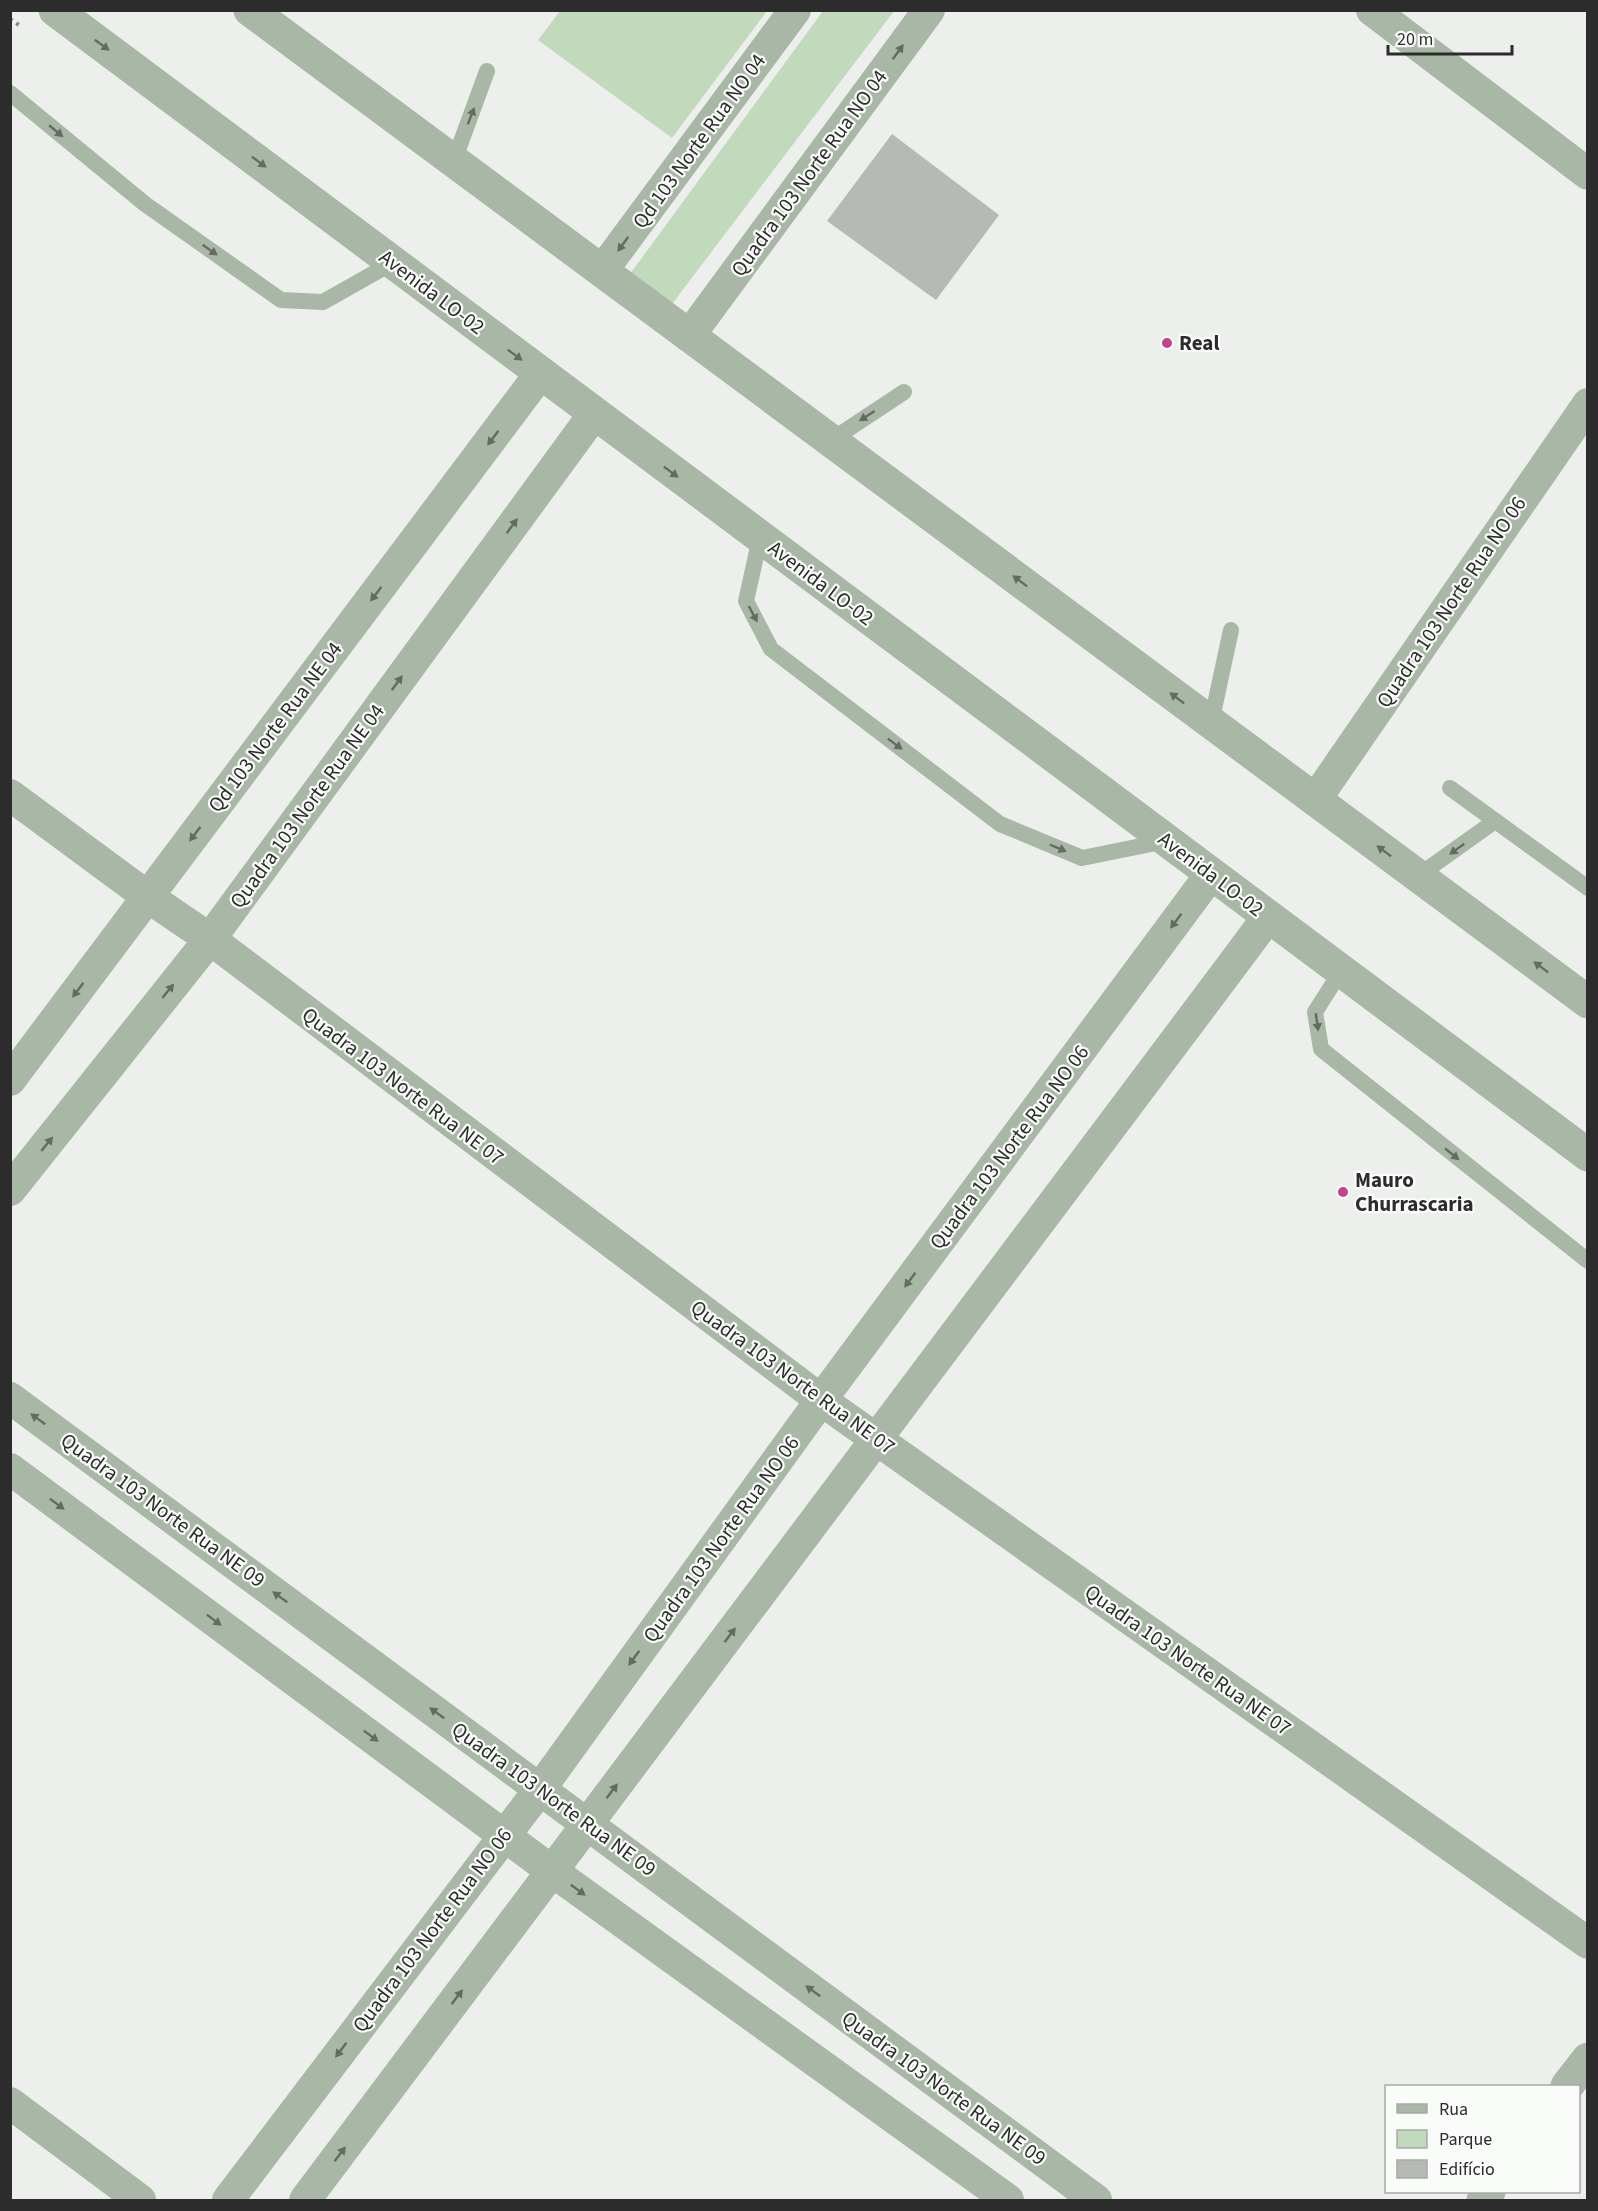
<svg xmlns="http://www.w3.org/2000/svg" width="1598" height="2211" font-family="'Source Sans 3',sans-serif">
<rect width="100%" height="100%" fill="#edefec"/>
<!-- green -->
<path fill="#c1dabb" d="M560,11v-1l207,1 -95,127 -134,-98z
M823,11h71l-225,297 -42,-30z"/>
<!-- building -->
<path fill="#b7b9b6" d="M892,134l107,81 -63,85 -109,-79z"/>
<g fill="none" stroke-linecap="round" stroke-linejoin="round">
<!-- path -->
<path stroke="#888987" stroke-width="4" stroke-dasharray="3 4.5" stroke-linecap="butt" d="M10,19l9,6"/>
<!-- service -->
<path stroke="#a9b7a6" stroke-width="16" d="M10,93l135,111 136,96 42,2 69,-39
M454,161l33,-90
M830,441l74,-49
M760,538l-14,63 25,48 229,175 82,34 84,-17
M1211,723l20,-93
M1450,788l138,100
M1418,876l77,-55
M1341,971l-26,41 6,37 267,212"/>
<!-- minor -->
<path stroke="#a9b7a6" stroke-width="32" d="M1372,10l216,164
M602,271l193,-261
M689,336l240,-326
M10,795l138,102 62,42 611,461 767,543
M1315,800l273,-396
M10,1080l530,-706
M10,1190l200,-251 384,-525
M10,1398l1086,802
M10,1469l542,402 456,329
M10,2103l130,97
M228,2200l312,-411 281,-389 390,-526
M305,2200c321,-428 644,-854 963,-1283"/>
<!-- tertiary -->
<path stroke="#a9b7a6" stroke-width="33" d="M55,10l1533,1145
M250,10l1338,992
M1567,2086l21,-27
M1483,2200l6,-8"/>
</g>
<!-- one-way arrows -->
<defs><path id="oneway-solid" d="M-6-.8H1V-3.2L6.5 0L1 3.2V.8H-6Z" transform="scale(1.5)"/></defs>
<g fill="#646b62">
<use href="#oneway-solid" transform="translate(102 45) rotate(36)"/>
<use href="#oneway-solid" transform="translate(898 52) rotate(-54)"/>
<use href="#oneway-solid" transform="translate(471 116) rotate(-69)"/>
<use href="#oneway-solid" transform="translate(56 131) rotate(40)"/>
<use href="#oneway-solid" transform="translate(259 162) rotate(37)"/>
<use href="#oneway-solid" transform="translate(623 244) rotate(126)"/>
<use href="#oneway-solid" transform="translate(210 250) rotate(35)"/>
<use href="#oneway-solid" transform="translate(515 355) rotate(37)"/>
<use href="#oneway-solid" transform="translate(867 416) rotate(147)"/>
<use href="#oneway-solid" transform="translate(493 438) rotate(127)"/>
<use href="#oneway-solid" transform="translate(671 472) rotate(37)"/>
<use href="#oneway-solid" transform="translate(512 526) rotate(-54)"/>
<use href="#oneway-solid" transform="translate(1020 581) rotate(-143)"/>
<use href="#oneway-solid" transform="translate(376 594) rotate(127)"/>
<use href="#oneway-solid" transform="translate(753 614) rotate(62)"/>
<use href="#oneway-solid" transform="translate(397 683) rotate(-54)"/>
<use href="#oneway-solid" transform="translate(1177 698) rotate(-143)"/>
<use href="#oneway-solid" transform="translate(895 744) rotate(37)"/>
<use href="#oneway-solid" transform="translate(195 834) rotate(127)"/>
<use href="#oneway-solid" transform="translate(1058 848) rotate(23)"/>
<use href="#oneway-solid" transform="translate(1457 849) rotate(144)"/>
<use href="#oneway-solid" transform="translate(1384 851) rotate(-143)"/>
<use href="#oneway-solid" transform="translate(1176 921) rotate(127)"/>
<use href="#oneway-solid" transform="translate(1541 967) rotate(-143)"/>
<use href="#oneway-solid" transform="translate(78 990) rotate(127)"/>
<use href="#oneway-solid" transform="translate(168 991) rotate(-51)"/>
<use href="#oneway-solid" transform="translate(1317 1022) rotate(82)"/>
<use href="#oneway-solid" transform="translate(47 1144) rotate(-51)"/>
<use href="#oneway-solid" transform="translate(1452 1154) rotate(39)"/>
<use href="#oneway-solid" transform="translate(910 1280) rotate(127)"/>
<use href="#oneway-solid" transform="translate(38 1419) rotate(-144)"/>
<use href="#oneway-solid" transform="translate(57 1504) rotate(37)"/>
<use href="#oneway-solid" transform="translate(280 1597) rotate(-144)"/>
<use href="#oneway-solid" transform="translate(214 1620) rotate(37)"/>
<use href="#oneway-solid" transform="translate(730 1635) rotate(-53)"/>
<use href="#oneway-solid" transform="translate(634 1658) rotate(126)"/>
<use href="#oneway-solid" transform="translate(437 1713) rotate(-144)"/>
<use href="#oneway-solid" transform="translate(371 1736) rotate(37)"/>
<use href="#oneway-solid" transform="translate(612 1791) rotate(-53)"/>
<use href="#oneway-solid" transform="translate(578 1890) rotate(36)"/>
<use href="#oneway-solid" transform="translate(813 1991) rotate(-144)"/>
<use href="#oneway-solid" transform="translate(457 1997) rotate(-53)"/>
<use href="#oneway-solid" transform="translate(341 2050) rotate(127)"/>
<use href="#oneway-solid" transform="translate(340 2154) rotate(-53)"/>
</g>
<!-- markers -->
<g fill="#c3428a" stroke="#fafcfa" stroke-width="2">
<circle cx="1167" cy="343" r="6"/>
<circle cx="1343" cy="1192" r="6"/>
</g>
<g text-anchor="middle" stroke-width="4.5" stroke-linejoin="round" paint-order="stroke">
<!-- street labels -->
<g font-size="21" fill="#2b2c2b" stroke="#fafcfa">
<text transform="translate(699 141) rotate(-54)" y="7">Qd 103 Norte Rua NO 04</text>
<text transform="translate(809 173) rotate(-54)" y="7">Quadra 103 Norte Rua NO 04</text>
<text transform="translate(432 292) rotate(37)" y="7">Avenida LO-02</text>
<text transform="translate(821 583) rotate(37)" y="7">Avenida LO-02</text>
<text transform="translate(1451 602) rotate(-56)" y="7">Quadra 103 Norte Rua NO 06</text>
<text transform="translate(275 727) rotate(-53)" y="7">Qd 103 Norte Rua NE 04</text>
<text transform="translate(307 806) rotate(-54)" y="7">Quadra 103 Norte Rua NE 04</text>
<text transform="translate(1211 874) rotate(37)" y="7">Avenida LO-02</text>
<text transform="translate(403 1086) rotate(37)" y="7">Quadra 103 Norte Rua NE 07</text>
<text transform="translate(1009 1147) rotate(-53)" y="7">Quadra 103 Norte Rua NO 06</text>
<text transform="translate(793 1377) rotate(36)" y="7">Quadra 103 Norte Rua NE 07</text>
<text transform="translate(163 1510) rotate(36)" y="7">Quadra 103 Norte Rua NE 09</text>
<text transform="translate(721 1539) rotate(-54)" y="7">Quadra 103 Norte Rua NO 06</text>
<text transform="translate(1188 1660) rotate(35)" y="7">Quadra 103 Norte Rua NE 07</text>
<text transform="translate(554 1799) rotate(36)" y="7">Quadra 103 Norte Rua NE 09</text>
<text transform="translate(432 1930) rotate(-53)" y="7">Quadra 103 Norte Rua NO 06</text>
<text transform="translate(944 2088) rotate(36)" y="7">Quadra 103 Norte Rua NE 09</text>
</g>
<!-- poi labels -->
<g font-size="21" font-weight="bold" fill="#2b2c2b" stroke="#fafcfa" text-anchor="start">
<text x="1179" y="350">Real</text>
<text x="1355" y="1187">Mauro<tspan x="1355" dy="24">Churrascaria</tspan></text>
</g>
</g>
<!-- border -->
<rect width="1598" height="2211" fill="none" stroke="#2b2c2b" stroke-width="24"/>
<!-- legend -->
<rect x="1385" y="2085" width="195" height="108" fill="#fafcfa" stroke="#a7a9a7" stroke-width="1.5"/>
<rect x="1397" y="2104" width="30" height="9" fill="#a9b7a6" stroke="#a7a9a7" stroke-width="1.5"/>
<text x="1439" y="2115" font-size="18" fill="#2b2c2b">Rua</text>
<rect x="1397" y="2130" width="30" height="18" fill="#c1dabb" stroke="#a7a9a7" stroke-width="1.5"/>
<text x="1439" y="2145" font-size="18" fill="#2b2c2b">Parque</text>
<rect x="1397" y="2160" width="30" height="18" fill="#b7b9b6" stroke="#a7a9a7" stroke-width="1.5"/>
<text x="1439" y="2175" font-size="18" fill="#2b2c2b">Edifício</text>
<!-- scale -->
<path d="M1388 45v9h124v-9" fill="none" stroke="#2b2c2b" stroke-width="3"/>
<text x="1397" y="45" font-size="18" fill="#2b2c2b" stroke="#fafcfa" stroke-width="4.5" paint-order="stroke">20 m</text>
</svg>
